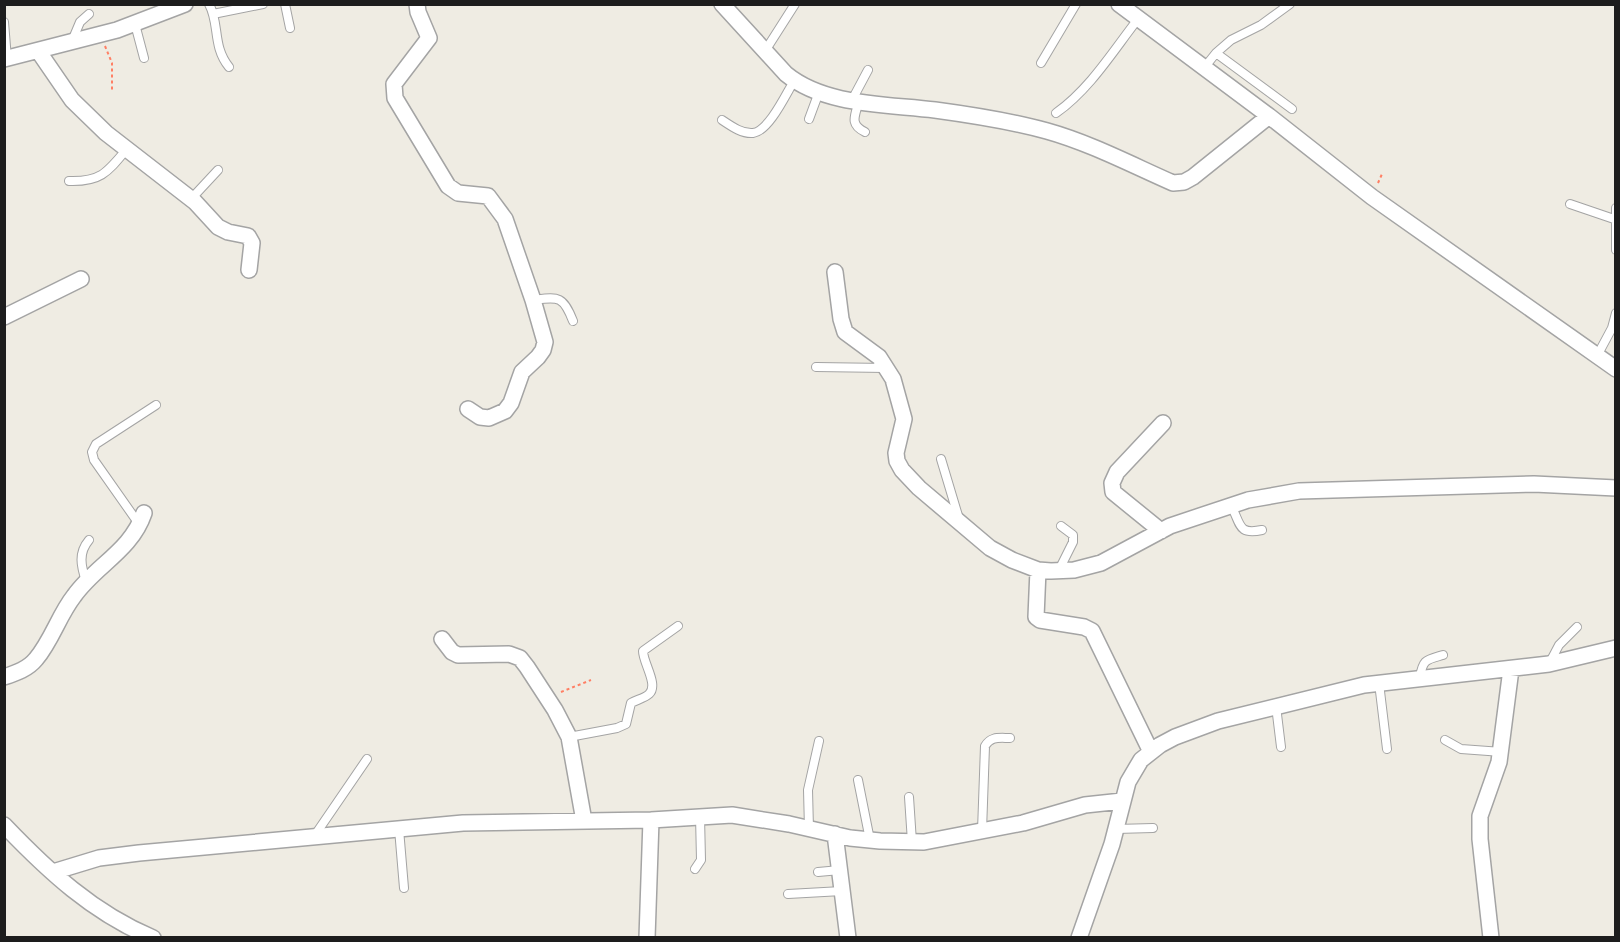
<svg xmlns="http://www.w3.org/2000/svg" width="1620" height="942" font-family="'Public Sans',sans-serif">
<rect width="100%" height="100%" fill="#efece3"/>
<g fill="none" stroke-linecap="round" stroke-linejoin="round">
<defs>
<path id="lane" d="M209,4c11,20 3,42 20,63
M285,4l5,24
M213,14l50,-10
M4,22l3,37
M135,24l9,34
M72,41l8,-19 9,-8
M765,51l30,-47
M1216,53l76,56
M1041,63l35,-59
M1204,68l12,-15 15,-13 30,-15 29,-21
M852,100l16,-30
M859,101c-4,15 -10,23 6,31
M1056,113c34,-24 57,-62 82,-94
M809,119l10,-27
M722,120c9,6 20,14 31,13 16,-2 33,-39 41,-52
M69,181c31,1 38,-8 57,-31
M191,199l27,-29
M1570,204l44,15
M1616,208v42
M533,300c25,-3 30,-5 40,21
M1597,356l15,-28 4,-15
M816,367l70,1
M941,459l18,60
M1231,505c10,20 7,30 31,25
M139,524l-45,-64 -2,-8 4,-8 60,-39
M1059,570l14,-28v-7l-12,-9
M86,581c-5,-15 -8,-28 3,-41
M1549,664l10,-19 18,-18
M1420,677c3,-18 6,-17 23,-22
M1379,683l8,66
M1276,706l5,41
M569,737l48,-9 9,-4 5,-21c5,-3 14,-5 18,-9 10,-9 -6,-31 -6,-43l35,-25
M1445,740l16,9 41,3
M858,780l12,60
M909,797l3,45
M399,829l5,59
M809,829l-1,-39 11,-49
M1116,829l37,-1
M982,831l3,-85c6,-10 14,-8 25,-8
M315,835l52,-76
M695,869l6,-9 -1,-44
M818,872l22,-2
M788,894l54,-3"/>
<path id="street" d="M417,4l1,8 11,26 -35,46 1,14 53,88 10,7 30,3 17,23 28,81 12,42 -2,8 -5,7 -16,15 -11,31 -6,8 -16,7 -9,-1 -12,-8
M722,4l64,70c39,32 101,30 149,36 37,5 76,11 112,21 43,12 85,34 126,52l11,-1 9,-5 76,-61
M1119,4l150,112 103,81 244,172
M39,52l33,48 34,33 89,69 23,25 10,5 20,4 4,7 -3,27
M4,59l113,-29 68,-26
M835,272l6,47 4,13 34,25 14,22 11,40 -8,34 1,8 5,9 17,18 71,60 22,12 26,10 13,1 23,-1 27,-7 69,-37 78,-26 51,-9 235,-7 82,4
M4,317l77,-38
M1161,531l-48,-39 -1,-9 5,-11 46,-49
M1038,570l-2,47 4,3 44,7 8,4 59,121
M442,639l10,13 6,3 51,-1 11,4 7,9 28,43 14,27 15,84
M4,677c12,-4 24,-8 32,-18 16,-19 23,-44 38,-63 22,-31 57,-45 70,-83
M4,825c44,46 89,88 149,113
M835,834l13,104
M53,872l46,-14 40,-5 324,-30 188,-3 81,-5 57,9 61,14 30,3 44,1 99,-19 62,-18 37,-4
M647,938l4,-118
M1079,938l33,-94 16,-62 13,-22 19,-15 15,-8 43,-16 146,-36 185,-21 67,-16
M1491,938l-11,-99v-23l19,-54 12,-93"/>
</defs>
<!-- lane casing -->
<use href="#lane" stroke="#a4a4a4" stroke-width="10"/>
<!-- street casing -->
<use href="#street" stroke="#a4a4a4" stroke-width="18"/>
<!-- path -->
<path stroke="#ff7f64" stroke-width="2" stroke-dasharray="3 3" stroke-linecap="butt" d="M105,46l7,17v29
M1378,183l4,-9
M561,692l30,-12"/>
<!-- lane -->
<use href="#lane" stroke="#fff" stroke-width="8"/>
<!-- street -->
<use href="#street" stroke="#fff" stroke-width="15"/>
</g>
<!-- border -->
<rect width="1620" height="942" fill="none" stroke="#1d1d1d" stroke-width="12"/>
</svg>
